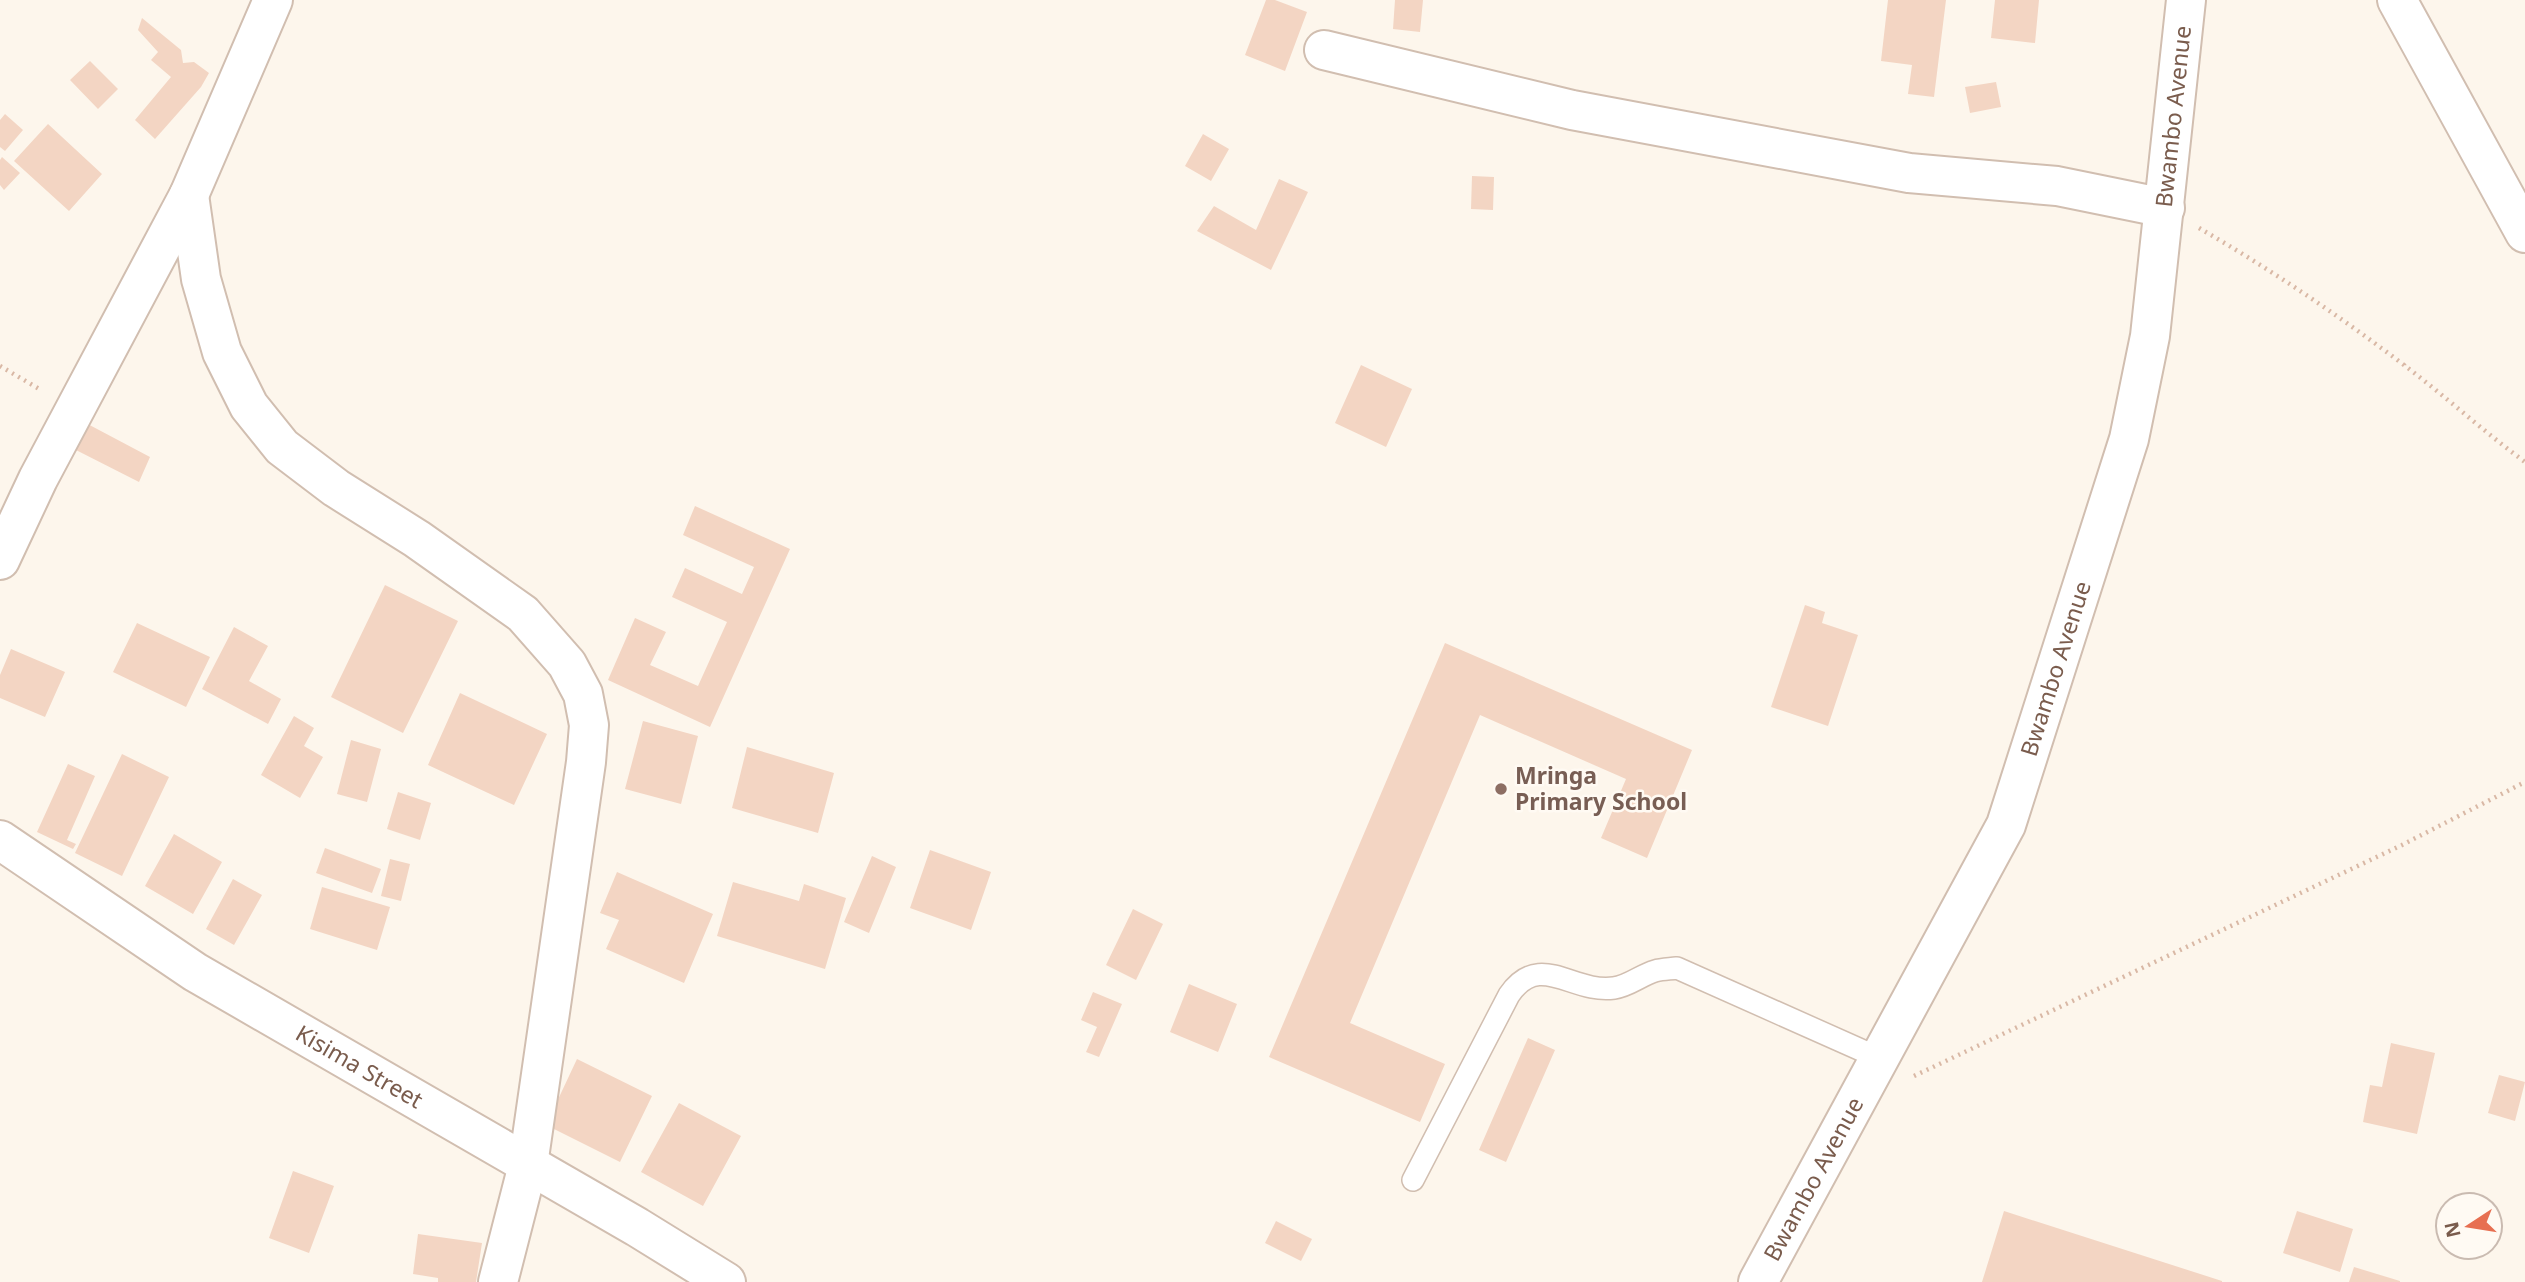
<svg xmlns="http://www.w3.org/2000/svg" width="2525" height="1282" font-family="'Noto Sans',sans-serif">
<rect width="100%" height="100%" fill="#fdf6ec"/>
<!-- building -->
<path fill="#f3d5c3" d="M1266,0h9l32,12 -22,59 -40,-16z
M1395,0h28l-3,32 -27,-3z
M1888,0h58l-12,97 -26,-3 4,-29 -31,-4z
M1995,0h44l-4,43 -44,-5z
M142,18l39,32 2,13 11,-1 15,11 -8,14 -46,52 -20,-19 36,-43 -20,-17 7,-8 -20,-22z
M90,61l28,28 -20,20 -28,-29z
M1996,82l5,25 -31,6 -5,-26z
M5,114l18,16 -18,21 -5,-4v-27z
M48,124l54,50 -33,37 -55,-50z
M1203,134l26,15 -18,32 -26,-15z
M2,157l18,16 -16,17 -4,-5v-25z
M1472,176l22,1 -1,33 -22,-1z
M1279,179l29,13 -37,78 -74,-39 17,-25 42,24z
M1361,365l51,24 -26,58 -51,-24z
M82,421l68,36 -11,25 -67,-34z
M695,506l95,43 -80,178 -102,-47 27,-62 31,14 -16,33 48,21 29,-64 -55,-25 13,-29 57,26 12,-27 -71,-32z
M385,585l73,36 -55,112 -72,-36z
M1805,605l20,7 -3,11 36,12 -30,91 -57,-19z
M137,623l73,34 -24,50 -73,-35z
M234,627l34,19 -19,35 32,18 -13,25 -66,-35z
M1445,643l247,107 -45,108 -46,-20 25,-59 -146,-64 -130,308 95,41 -25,58 -151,-65z
M11,649l54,23 -20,45 -45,-19v-23z
M460,693l87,41 -33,71 -86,-40z
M294,716l20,12 -10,18 19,11 -23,41 -39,-23z
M643,721l55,15 -17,68 -56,-15z
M351,740l30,9 -14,53 -30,-8z
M747,747l87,26 -16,60 -86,-25z
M122,754l47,23 -47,99 -47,-23z
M68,764l27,12 -28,64 9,4 -3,5 -36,-17z
M398,792l33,11 -11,37 -33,-11z
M174,834l48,28 -29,52 -48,-28z
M325,848l56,21 -9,24 -56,-20z
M930,850l61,22 -20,58 -61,-22z
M872,856l24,11 -27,66 -25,-11z
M390,859l20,5 -9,37 -20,-5z
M617,872l96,42 -29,69 -78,-34 13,-29 -19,-7z
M233,879l29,16 -28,50 -28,-16z
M733,882l66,19 5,-17 42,14 -21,71 -108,-33z
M322,887l68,20 -13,43 -67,-21z
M1133,909l30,15 -27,56 -30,-15z
M1189,984l48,20 -19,48 -48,-20z
M1093,992l29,12 -23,53 -13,-5 11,-25 -16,-7z
M1528,1038l27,12 -49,112 -27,-12z
M2391,1043l44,10 -18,81 -54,-12 7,-37 12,2z
M577,1059l75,37 -32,66 -74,-37z
M2499,1075l26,7 -10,39 -27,-8z
M679,1103l62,33 -38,70 -62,-34z
M293,1171l41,15 -25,67 -40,-15z
M2004,1211l218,70v1h-240z
M2297,1211l56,18 -13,43 -57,-19z
M1276,1221l36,18 -11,22 -36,-18z
M418,1234l64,9 -6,39h-38v-4l-25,-4z
M2354,1267l46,14v1h-51z"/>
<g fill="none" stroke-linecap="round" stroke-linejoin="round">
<defs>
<path id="service" d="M1413,1180l96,-185c31,-45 63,-1 105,-7 15,-2 27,-13 41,-17 7,-2 15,-2 22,-3l202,90"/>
<g id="minor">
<path d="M2397,0l128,233"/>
<path d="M1324,50l248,60 337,63 148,13 108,22"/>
<path d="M189,195l12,84 21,73 27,54 33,41 54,41 81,51 106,75 44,50 16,30 6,31 -3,37 -58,403 -30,117"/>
<path d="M0,560l38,-81 151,-284 84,-195"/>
<path id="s1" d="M0,840l195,132 442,255 89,55"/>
<path id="s2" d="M1758,1282l248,-457 123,-386 21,-103 36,-336"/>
</g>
</defs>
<!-- service casing -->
<use href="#service" stroke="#d1beb0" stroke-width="24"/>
<!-- minor casing -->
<use href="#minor" stroke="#d1beb0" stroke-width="42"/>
<!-- path -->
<path stroke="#d9b8a5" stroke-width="4.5" stroke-dasharray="2 5" stroke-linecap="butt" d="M2199,228c71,41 139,87 205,137 41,31 79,66 121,97
M0,366l41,24
M1914,1076l488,-231 123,-63"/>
<!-- service -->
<use href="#service" stroke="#fff" stroke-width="21"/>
<!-- minor -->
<use href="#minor" stroke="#fff" stroke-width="38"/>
</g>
<!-- markers -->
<circle fill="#8d6e63" stroke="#fffaf3" stroke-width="2.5" cx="1501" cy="789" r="7"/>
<g text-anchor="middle" stroke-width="5" stroke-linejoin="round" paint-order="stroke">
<!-- street labels -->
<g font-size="23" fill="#7a5c4d" stroke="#fffaf3">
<text dy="8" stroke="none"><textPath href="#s2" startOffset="1251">Bwambo Avenue</textPath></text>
<text dy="8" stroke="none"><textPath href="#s2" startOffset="684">Bwambo Avenue</textPath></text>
<text dy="8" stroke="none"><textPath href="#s1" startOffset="425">Kisima Street</textPath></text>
<text dy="8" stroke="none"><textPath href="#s2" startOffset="117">Bwambo Avenue</textPath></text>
</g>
<!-- education labels -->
<g font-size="23" font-weight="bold" fill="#785e54" stroke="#fffaf3" text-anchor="start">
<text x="1515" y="784">Mringa<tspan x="1515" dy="26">Primary School</tspan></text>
</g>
</g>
<!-- north arrow -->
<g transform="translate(2469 1226) rotate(258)"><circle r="33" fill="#fffaf3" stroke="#cabbb1" stroke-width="2"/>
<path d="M0-5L12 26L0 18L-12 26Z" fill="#e76f51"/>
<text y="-10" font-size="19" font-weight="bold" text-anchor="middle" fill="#7a5c4d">N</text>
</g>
</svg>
